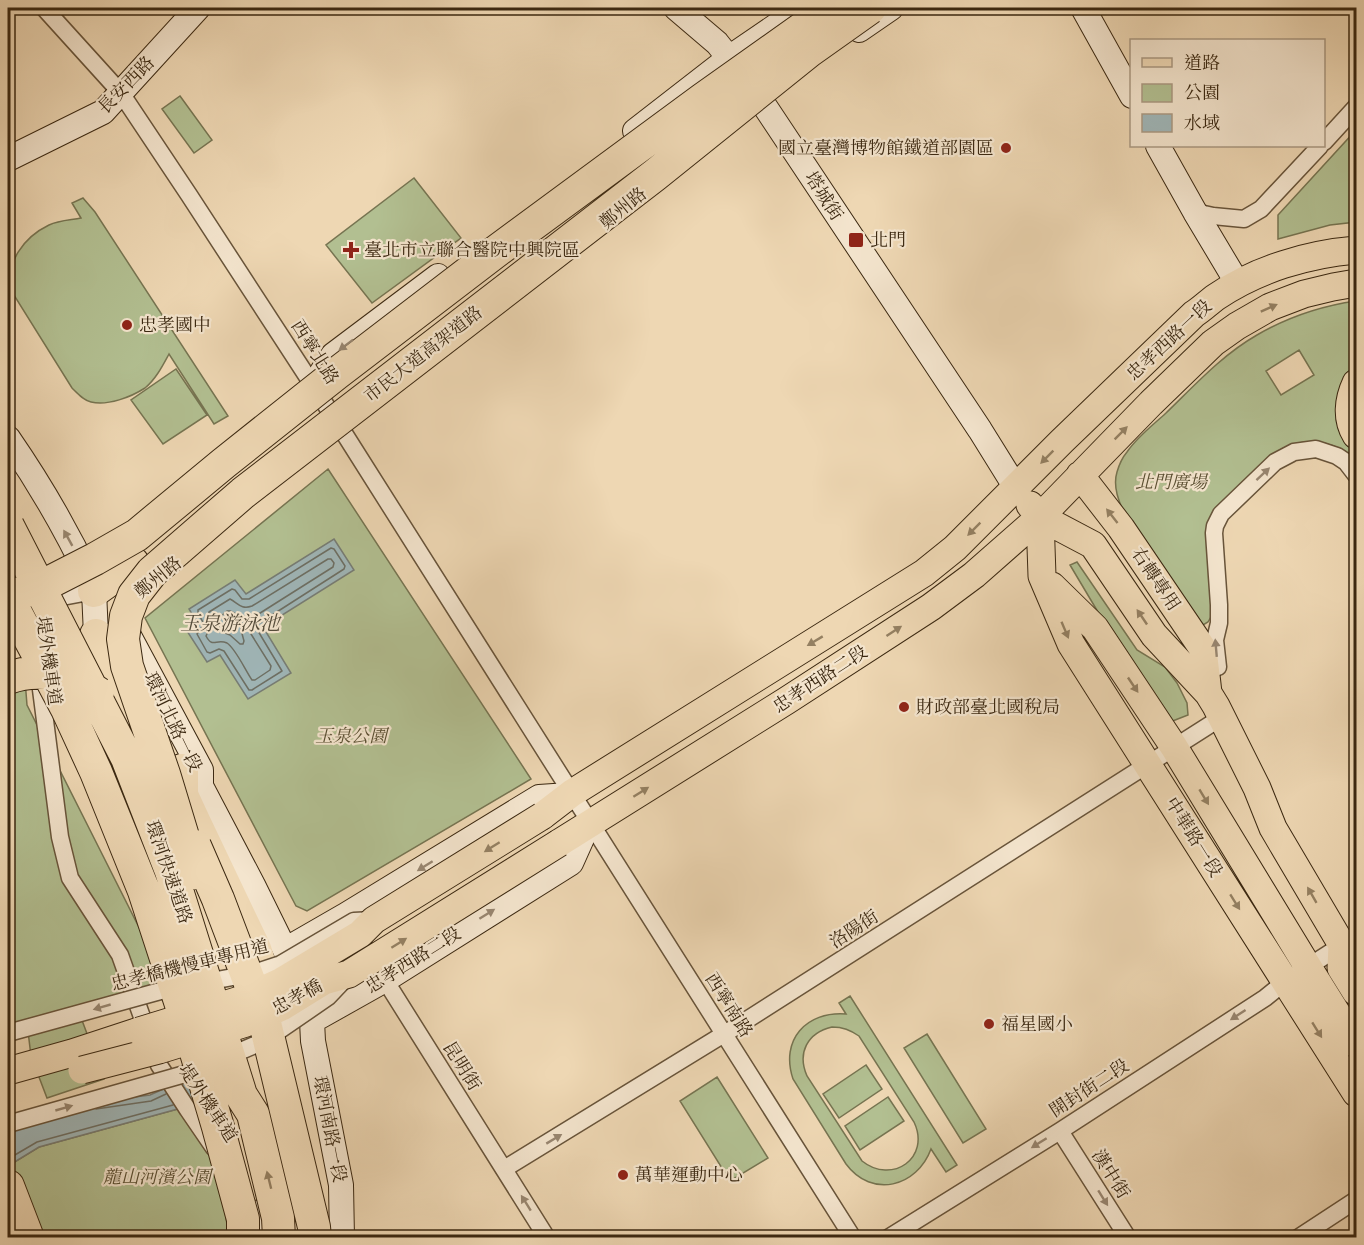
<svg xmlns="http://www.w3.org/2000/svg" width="1364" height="1245" font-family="'Sorts Mill Goudy','Noto Serif TC',serif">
<rect width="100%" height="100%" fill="#eed7b3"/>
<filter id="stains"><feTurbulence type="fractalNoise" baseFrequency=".00333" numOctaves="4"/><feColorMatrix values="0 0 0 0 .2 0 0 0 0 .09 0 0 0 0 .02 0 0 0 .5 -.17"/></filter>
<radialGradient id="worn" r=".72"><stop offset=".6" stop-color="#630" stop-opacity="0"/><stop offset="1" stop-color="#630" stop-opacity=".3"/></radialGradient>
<!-- green -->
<path fill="#b2bf91" stroke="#767451" stroke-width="1.5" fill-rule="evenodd" d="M180,96l32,44 -18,13 -32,-44z
M1356,130v92l-26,3 -52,14v-24z
M414,178l47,60 -89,65 -46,-58z
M83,198l12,14 133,204 -14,8 -45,-70c-6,11 -13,25 -24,34 -14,9 -37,18 -54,14 -8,-2 -13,-8 -19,-14l-60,-96c-8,-29 12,-55 37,-67 10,-5 22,-5 32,-7l-9,-15z
M1356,301v66l-4,7 4,77 -4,5c-23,-17 -50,-20 -74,-4l-62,60 -4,103 -4,7 -5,3 -81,-117c-5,-11 -9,-23 -5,-36 2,-7 5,-14 10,-20 10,-15 26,-27 39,-39 29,-28 56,-58 91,-78 31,-18 64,-29 99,-34zM1299,350l15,25 -33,20 -15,-24z
M176,369l31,46 -44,29 -32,-44z
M328,469l203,310 -224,132 -11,-5 -151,-288z
M1077,562l60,88 28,17 12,16 10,20 1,12 -18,7 -50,-73 -50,-84z
M8,667h16l3,38 139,276 -89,26 27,72 -57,19 -16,-42 -4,-33 -19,5z
M850,996l107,169 -11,7 -15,-23c-14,38 -59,50 -85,15l-53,-85c-13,-39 13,-68 53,-65l-7,-11zM832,1027c11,0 18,3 27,9l55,86c17,36 -22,63 -52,39l-55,-85c-10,-23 0,-43 25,-49z
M927,1034l59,95 -23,14 -59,-95z
M866,1065l16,24 -43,29 -16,-24z
M717,1077l51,81 -38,23 -50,-80z
M888,1097l16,24 -44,29 -15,-24z
M207,1101l22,136h-221v-71l31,-19z"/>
<!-- water -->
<path fill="#9fb6b8" stroke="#777d75" stroke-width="1.5" d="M334,539l20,31 -91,57 28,46 -43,26 -28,-44 -13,7 -20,-31 11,-7 -9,-15 46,-29 11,14z
M202,1072l5,29 -168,46 -31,19v-41l96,-24 46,-6z"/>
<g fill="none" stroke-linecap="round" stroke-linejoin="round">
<!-- shore -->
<path stroke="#6d6f64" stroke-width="1.5" d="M331,548l3,1 11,17 -1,3 -86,55v7l24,40 -30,19h-3l-25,-39 -5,-2 -9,4 -3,-1 -10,-18 7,-10 -6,-11v-3l34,-21 3,1 7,9h7z
M328,559h3l3,4 -1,4 -76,48c-6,5 -8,11 -6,19l20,32 -1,4 -15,10h-3c-7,-10 -16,-31 -25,-37 -11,-5 -14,6 -21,-7l5,-11 -3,-10 1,-3 21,-13c8,4 11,11 22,7z
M227,611h3l12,6 -1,13 3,11 -1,3h-3l-10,-9 -10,-4v-14z
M96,1109l55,-8 15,-7
M8,1159l29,-17 136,-37"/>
<defs>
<path id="street" d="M44,8l77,85 68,102 153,235 511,808
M1324,142l32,-35
M1195,212l18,4 31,3 17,-10 59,-63
M41,601l53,-10
M1218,667l-3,-27 4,-17v-18l-5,-72 1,-7 6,-12 54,-52 19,-10 22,-3 21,7 9,6 10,13
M39,674l21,163 10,41 50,77 39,110 29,45 26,38
M353,929l194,309
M1060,1131l68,107
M504,1169l238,-146 480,-306
M255,1209l5,29
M888,1238l172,-107 205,-133 21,-17 70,-45
M1298,1238l58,-38"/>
<path id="secondary" d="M676,8l41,35 35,44 228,343 36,58
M1083,8l49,88
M859,30l32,-22
M635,131l94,-73 73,-50
M1158,146l37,66 43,72
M8,159l95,-47 95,-104
M314,384l19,-29 105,-79
M8,438c29,42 60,95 82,142
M98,575l-4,16 2,44 10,12
M127,632l74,138v16l52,99 32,65 13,39 14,32 1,20 28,144 1,53
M285,950l59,-34 195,-119 30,-2
M312,1021l73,-41 186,-117 17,-38"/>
<path id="primary" d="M1356,383c-8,17 -10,36 0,52
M1080,475l41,53 82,121 5,44
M1030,505l10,12 53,28 61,90 54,58 8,13 41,82 16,40 69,117 -1,23 15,24
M1040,517l2,59 29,68 285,449
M1052,586l43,42 79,119 134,220 48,77
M542,816l30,-23 352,-220 31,-25 107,-107 132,-127c8,-5 15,-12 22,-17 41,-28 92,-43 140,-47
M559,843l227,-142 145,-94 43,-32 66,-58 111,-114 62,-60 24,-17 33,-19 34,-13 29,-7 23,-4
M8,1071l64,-18 67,-22"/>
<path id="highway" d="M94,591l39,-28
M96,635l-1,24 47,92 16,21
M182,770v25l12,26 61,128 18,55
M194,873l43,158
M8,1186l20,52"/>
</defs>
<!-- street casing -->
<use href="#street" stroke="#68543a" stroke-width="19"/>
<!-- secondary casing -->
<use href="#secondary" stroke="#3b2811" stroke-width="26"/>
<!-- primary casing -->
<use href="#primary" stroke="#3b2811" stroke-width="29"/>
<!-- highway casing -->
<use href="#highway" stroke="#3b2811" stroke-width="34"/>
<!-- street -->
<use href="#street" stroke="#f4e5ce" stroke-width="16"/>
<!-- secondary -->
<use href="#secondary" stroke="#f4e5ce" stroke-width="24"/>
<!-- primary -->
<use href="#primary" stroke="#eed7b3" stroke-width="27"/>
<!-- highway -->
<use href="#highway" stroke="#eed7b3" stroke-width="32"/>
<defs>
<path id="street-bridge" d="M8,1033l156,-43 90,-17 27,-9 73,-43 19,-1
M8,1124l184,-52 72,-31 64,-44 18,-19"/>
<path id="primary-bridge" d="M139,1031l104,-32 37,-17 80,-48 14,-14 168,-104
M82,1070l77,-20 87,-27 36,-16 42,-26 25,-7 210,-131"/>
<path id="highway-bridge" d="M8,526l119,232 44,113 70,224 12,19 25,104 1,20
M8,598l59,111 29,63 48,119 45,138 29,98 25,92v19
M8,602l13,-9 31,-12 43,-22 42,-24 87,-72 112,-89 158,-121 209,-154 128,-91
M8,678c30,-11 64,-4 90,15
M195,846l23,53 47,124 49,204 1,11
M194,873l-30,-99 -37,-108 -4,-27 3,-23 8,-21 18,-23 91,-79 412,-318 153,-123 62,-44"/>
</defs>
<!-- street-bridge casing -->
<use href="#street-bridge" stroke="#68543a" stroke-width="19" stroke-linecap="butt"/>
<!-- primary-bridge casing -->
<use href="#primary-bridge" stroke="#3b2811" stroke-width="29" stroke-linecap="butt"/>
<!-- highway-bridge casing -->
<use href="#highway-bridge" stroke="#3b2811" stroke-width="34" stroke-linecap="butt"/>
<!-- street-bridge -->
<use href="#street-bridge" stroke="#f4e5ce" stroke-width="16"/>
<!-- primary-bridge -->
<use href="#primary-bridge" stroke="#eed7b3" stroke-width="27"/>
<!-- highway-bridge -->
<use href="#highway-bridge" stroke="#eed7b3" stroke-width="32"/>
</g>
<!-- one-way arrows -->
<defs><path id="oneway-solid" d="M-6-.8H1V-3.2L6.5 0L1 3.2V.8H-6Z" transform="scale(1.5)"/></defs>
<g fill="#948062">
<use href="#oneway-solid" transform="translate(1269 308) rotate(-24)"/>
<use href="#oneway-solid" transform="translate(1121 433) rotate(-45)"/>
<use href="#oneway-solid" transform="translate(1047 457) rotate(135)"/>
<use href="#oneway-solid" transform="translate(1112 516) rotate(-128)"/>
<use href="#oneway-solid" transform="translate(974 529) rotate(135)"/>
<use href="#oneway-solid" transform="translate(1142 617) rotate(-124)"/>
<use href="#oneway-solid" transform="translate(1065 630) rotate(67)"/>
<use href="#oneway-solid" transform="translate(894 631) rotate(-33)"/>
<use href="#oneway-solid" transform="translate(815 641) rotate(149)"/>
<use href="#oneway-solid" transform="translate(1133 685) rotate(56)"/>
<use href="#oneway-solid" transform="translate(641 792) rotate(-32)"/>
<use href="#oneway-solid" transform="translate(1204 797) rotate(59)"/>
<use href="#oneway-solid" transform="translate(492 847) rotate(148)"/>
<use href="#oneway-solid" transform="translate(1312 895) rotate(-120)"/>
<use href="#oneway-solid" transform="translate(1235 902) rotate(58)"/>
<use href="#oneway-solid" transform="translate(399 943) rotate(-32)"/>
<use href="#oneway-solid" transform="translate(1317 1030) rotate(58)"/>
<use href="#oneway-solid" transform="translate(269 1180) rotate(-104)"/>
</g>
<g fill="#988670">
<use href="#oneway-solid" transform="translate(346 345) rotate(143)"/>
<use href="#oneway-solid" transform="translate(1263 474) rotate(-43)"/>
<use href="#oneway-solid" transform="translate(68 538) rotate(-119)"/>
<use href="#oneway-solid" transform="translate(1216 648) rotate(-95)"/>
<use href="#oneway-solid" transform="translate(425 866) rotate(148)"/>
<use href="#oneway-solid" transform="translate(487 914) rotate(-32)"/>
<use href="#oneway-solid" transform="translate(102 1007) rotate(164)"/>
<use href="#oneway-solid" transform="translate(1238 1015) rotate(147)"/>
<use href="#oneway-solid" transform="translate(64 1108) rotate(-16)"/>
<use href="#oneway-solid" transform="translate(554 1139) rotate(-31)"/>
<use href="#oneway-solid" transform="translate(1039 1143) rotate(148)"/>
<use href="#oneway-solid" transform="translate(1103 1198) rotate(58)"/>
<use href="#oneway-solid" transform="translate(526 1203) rotate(-122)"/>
</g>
<!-- markers -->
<g fill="#8f2418" stroke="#f4e5ce" stroke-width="2">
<circle cx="1006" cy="148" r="6"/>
<rect x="848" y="232" width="16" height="16" rx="3"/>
<path d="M348 241h6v6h6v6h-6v6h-6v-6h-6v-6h6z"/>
<circle cx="127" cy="325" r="6"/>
<circle cx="904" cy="707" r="6"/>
<circle cx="989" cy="1024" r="6"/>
<circle cx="623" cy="1175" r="6"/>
</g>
<g text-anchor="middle" stroke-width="4.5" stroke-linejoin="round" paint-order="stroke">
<!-- street labels -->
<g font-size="18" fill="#3b2811" stroke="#f4e5ce">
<text transform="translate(126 85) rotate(-46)" y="6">長安西路</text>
<text transform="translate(824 196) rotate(57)" y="6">塔城街</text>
<text transform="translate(623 208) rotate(-39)" y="6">鄭州路</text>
<text transform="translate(1169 340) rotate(-43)" y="6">忠孝西路一段</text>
<text transform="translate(315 352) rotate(58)" y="6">西寧北路</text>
<text transform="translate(423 354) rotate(-38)" y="6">市民大道高架道路</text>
<text transform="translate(158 577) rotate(-39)" y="6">鄭州路</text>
<text transform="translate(1156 579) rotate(56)" y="6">右轉專用</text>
<text transform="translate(49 661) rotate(82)" y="6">堤外機車道</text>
<text transform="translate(820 679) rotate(-33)" y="6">忠孝西路二段</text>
<text transform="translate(173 722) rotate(64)" y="6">環河北路一段</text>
<text transform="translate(1194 837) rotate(58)" y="6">中華路一段</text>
<text transform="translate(169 872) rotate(71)" y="6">環河快速道路</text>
<text transform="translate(854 929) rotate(-33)" y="6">洛陽街</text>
<text transform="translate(413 960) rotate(-32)" y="6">忠孝西路二段</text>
<text transform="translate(190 965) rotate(-14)" y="6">忠孝橋機慢車專用道</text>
<text transform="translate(297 997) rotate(-28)" y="6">忠孝橋</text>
<text transform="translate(729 1005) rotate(58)" y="6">西寧南路</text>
<text transform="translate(462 1066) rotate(58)" y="6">昆明街</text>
<text transform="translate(1089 1088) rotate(-33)" y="6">開封街二段</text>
<text transform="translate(208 1103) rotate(56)" y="6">堤外機車道</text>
<text transform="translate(330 1129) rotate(79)" y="6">環河南路一段</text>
<text transform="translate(1111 1174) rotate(58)" y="6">漢中街</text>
</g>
<!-- poi labels -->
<g font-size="18" fill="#3b2811" stroke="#f4e5ce" text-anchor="start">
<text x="994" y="154" text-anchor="end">國立臺灣博物館鐵道部園區</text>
<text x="870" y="246">北門</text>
<text x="364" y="256">臺北市立聯合醫院中興院區</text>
<text x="139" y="331">忠孝國中</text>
<text x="916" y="713">財政部臺北國稅局</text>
<text x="1001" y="1030">福星國小</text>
<text x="635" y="1181">萬華運動中心</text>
</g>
<!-- park labels -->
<g font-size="18" font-style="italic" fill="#594e31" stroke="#f4e5ce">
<text x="1171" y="488">北門廣場</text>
<text x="351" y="742">玉泉公園</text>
<text x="157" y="1183">龍山河濱公園</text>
</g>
<!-- water labels -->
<g font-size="20" font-style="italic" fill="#544c3b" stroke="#f4e5ce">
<text x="230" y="630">玉泉游泳池</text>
</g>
</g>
<!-- margin -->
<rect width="1364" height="1245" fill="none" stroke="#eed7b3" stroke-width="30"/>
<rect x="9" y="9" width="1346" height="1227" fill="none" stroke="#3b2811" stroke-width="3"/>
<rect x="15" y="15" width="1334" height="1215" fill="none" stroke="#3b2811" stroke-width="1.5"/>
<!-- legend -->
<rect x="1130" y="39" width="195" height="108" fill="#f4e5ce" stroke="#aa9982" stroke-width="1.5"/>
<rect x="1142" y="58" width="30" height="9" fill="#eed7b3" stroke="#aa9982" stroke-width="1.5"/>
<text x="1184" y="69" font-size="18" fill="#3b2811">道路</text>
<rect x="1142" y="84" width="30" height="18" fill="#b2bf91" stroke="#aa9982" stroke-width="1.5"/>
<text x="1184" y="99" font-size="18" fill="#3b2811">公園</text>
<rect x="1142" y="114" width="30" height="18" fill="#9fb6b8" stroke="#aa9982" stroke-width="1.5"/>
<text x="1184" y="129" font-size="18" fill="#3b2811">水域</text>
<rect width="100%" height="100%" filter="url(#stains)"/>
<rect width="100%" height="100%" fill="url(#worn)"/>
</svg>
